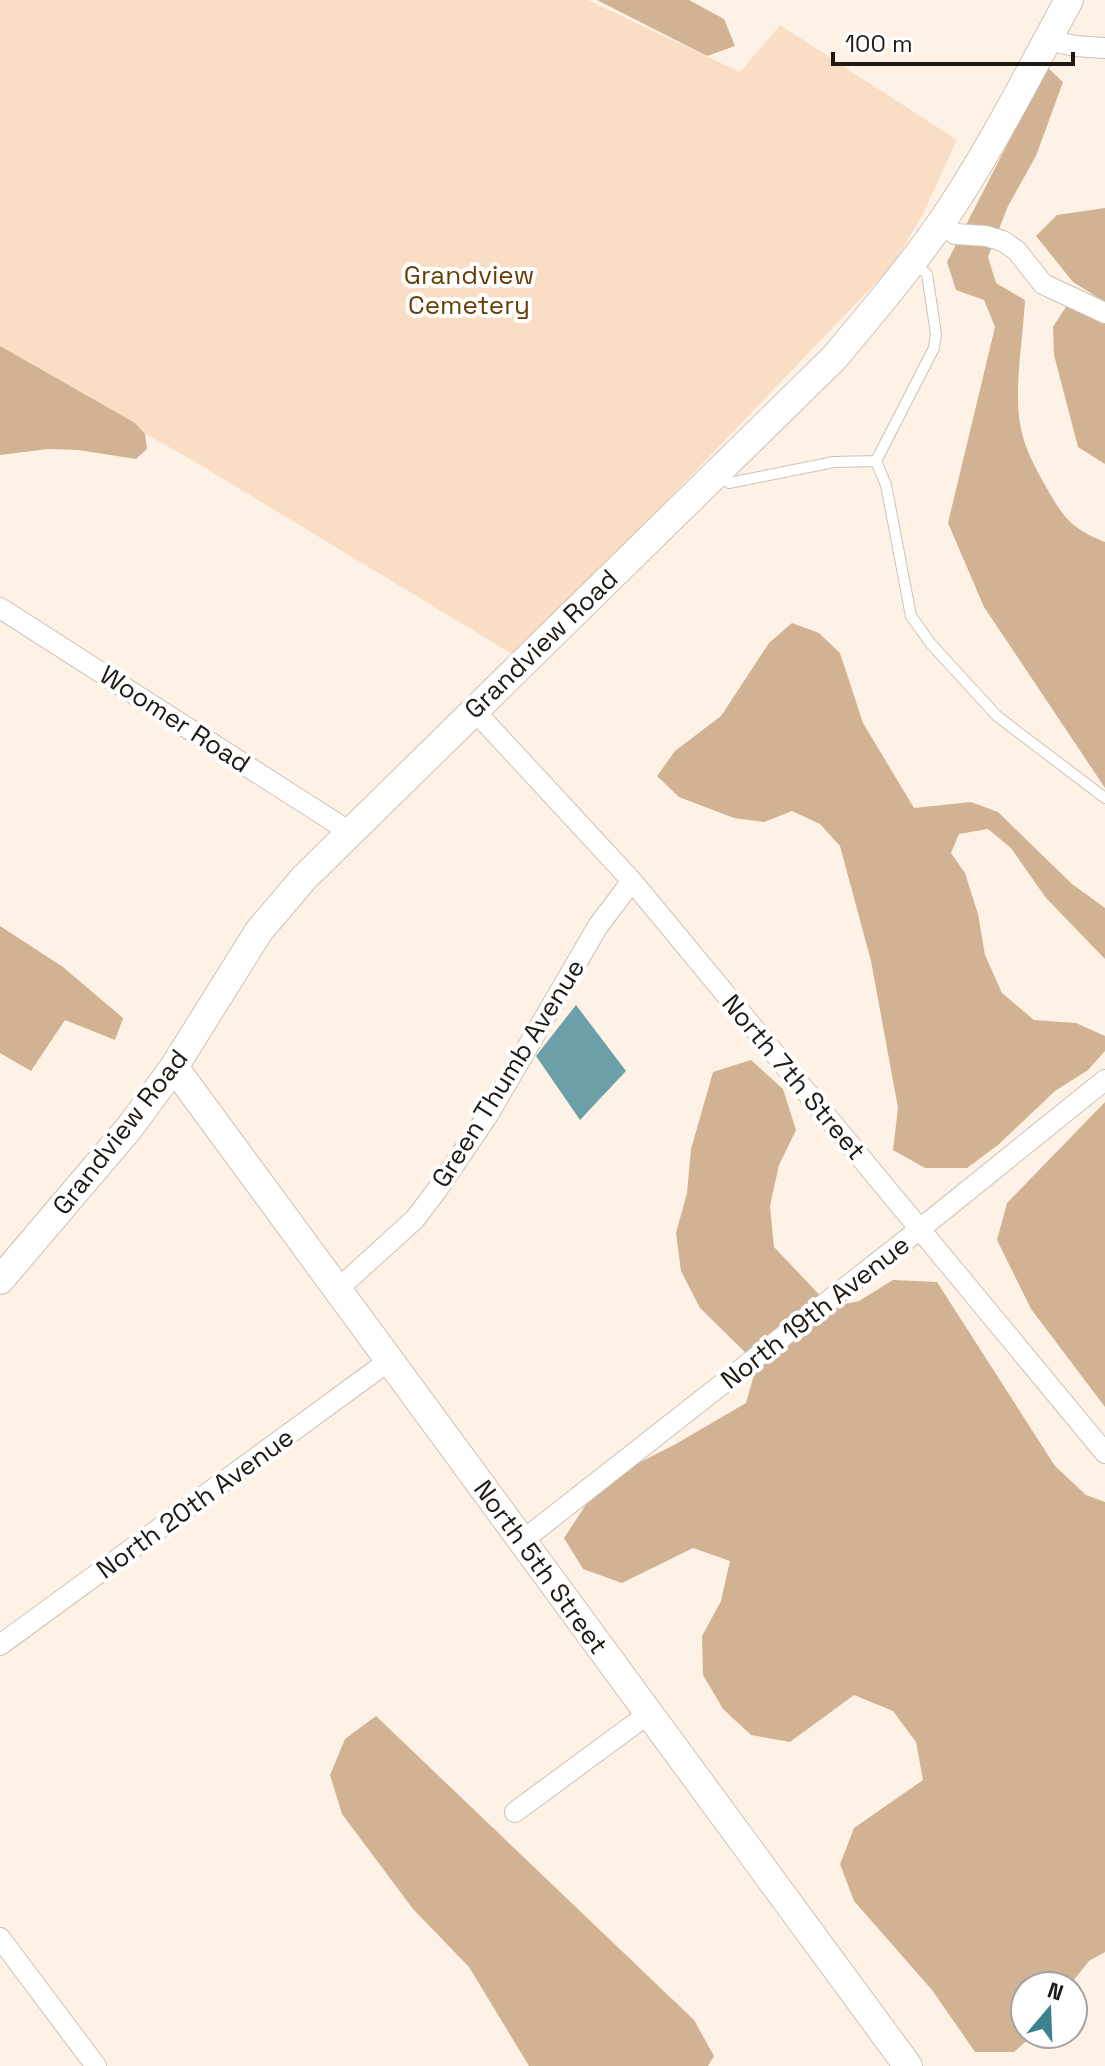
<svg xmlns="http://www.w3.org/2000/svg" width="1105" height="2066" font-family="'Space Grotesk',sans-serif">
<rect width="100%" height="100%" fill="#fef2e6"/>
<!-- green -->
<path fill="#f9dec5" d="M0,0h588l152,72 40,-47 177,115 -36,78 -29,48 -375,391 -320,-194 -197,-112z"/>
<!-- forest -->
<path fill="#d1b292" d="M597,0h92l35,19 11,27 -28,10z
M1047,67l16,15 -27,74 -28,50 -20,51 8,26 29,17c-2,40 -12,91 -4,129 4,20 14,38 24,56 18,32 25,43 60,57v246l-121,-181 -36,-84 47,-196 -11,-27 -28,-10 -9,-28z
M1105,208v94l-32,-20 -37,-46 21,-21z
M1069,302l36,20v142l-27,-17 -24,-92 -1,-28z
M0,346l135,77 10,11 2,15 -11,10 -58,-9 -30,-1 -48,6z
M792,623l27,10 21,20 23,70 51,85 57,-6 27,10 74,72 33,24v51l-59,-61 -35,-50 -23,-19 -29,5 -8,19 14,20 13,41 7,41 17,38 32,27 42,3 29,13v15l-17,19 -33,21 -57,54 -31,23h-42l-32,-18 5,-42 -27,-147 -31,-115 -20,-22 -28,-13 -28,11 -30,-4 -55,-21 -22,-21 18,-25 46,-35 48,-73z
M0,926l63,41 60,51 -8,22 -50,-20 -34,51 -31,-18z
M751,1060l32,29 13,41 -17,35 -9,41 4,41 57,60 28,-6 34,-21 44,2 118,184 31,29 19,7v450l-16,9 -20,25h-44v48h9l-20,18h-39l-43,-62 -78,-89 -14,-37 14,-36 69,-48 -7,-38 -23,-31 -39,-16 -64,47 -39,-7 -28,-26 -20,-34 -1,-39 19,-35 9,-40 -37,-13 -71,35 -39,-14 -19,-31 37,-56 73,-37 72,-42 11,-39 -57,-56 -19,-37 -5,-38 11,-40 4,-44 22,-77z
M1105,1102v305l-74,-98 -34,-69 10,-37z
M376,1716l318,304 20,36 -6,10h-179l-60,-99 -56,-58 -71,-95 -12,-39 15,-36z"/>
<!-- water -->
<path fill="#6ca0a9" d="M576,1005l50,66 -46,49 -44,-64z"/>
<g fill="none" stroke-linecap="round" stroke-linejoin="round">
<defs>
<path id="lane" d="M914,263l13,11 9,60 -2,14 -58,113 10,24 25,131 20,28 66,72 108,82
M720,475l9,8 105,-21 42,-1"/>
<path id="street" d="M1047,40l28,6 30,2
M942,221l13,13 31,2 17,5 14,10 26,33 62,29
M0,608l350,224
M473,709l159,172 473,572
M338,1289l77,-70 22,-29 51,-75 110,-189 34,-45
M522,1541l398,-312 185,-149
M0,1645l390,-285
M515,1812l133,-98
M0,1938l96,128"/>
<path id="secondary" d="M174,1067l734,999
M0,1280l130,-153 44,-60 85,-136 45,-53 530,-520c37,-44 74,-88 107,-135 48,-70 87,-148 128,-223"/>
</defs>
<!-- lane casing -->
<use href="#lane" stroke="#cfc1b3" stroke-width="12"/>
<!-- street casing -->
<use href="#street" stroke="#cfc1b3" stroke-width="22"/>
<!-- secondary casing -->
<use href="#secondary" stroke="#cfc1b3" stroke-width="30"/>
<!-- lane -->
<use href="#lane" stroke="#fff" stroke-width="10"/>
<!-- street -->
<use href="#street" stroke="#fff" stroke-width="20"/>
<!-- secondary -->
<use href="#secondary" stroke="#fff" stroke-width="28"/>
</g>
<g text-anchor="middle" stroke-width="8" stroke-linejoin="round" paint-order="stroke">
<!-- park labels -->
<g font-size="26" fill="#663d04" stroke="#fff">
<text x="469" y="284">Grandview<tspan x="469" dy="30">Cemetery</tspan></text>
</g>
<!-- street labels -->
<g font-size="26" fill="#1f1914" stroke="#fff">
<text transform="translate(541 644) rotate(-44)" y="9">Grandview Road</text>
<text transform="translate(175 719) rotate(33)" y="9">Woomer Road</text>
<text transform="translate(508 1073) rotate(-58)" y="9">Green Thumb Avenue</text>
<text transform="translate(794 1077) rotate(50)" y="9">North 7th Street</text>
<text transform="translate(120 1132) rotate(-52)" y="9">Grandview Road</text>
<text transform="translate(815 1312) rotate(-38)" y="9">North 19th Avenue</text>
<text transform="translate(195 1503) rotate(-36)" y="9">North 20th Avenue</text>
<text transform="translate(541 1567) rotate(54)" y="9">North 5th Street</text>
</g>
</g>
<!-- north arrow -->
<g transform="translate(1049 2010) rotate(19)"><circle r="38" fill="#ffffff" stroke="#a5a3a1" stroke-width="2"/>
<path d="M0-6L14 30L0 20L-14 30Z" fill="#3c828e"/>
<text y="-12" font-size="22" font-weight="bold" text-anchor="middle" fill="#1f1914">N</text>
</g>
<!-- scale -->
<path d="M833 52v12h240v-12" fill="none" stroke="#1f1914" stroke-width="4"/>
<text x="845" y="52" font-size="24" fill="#1f1914" stroke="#ffffff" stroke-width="6" paint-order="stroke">100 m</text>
</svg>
